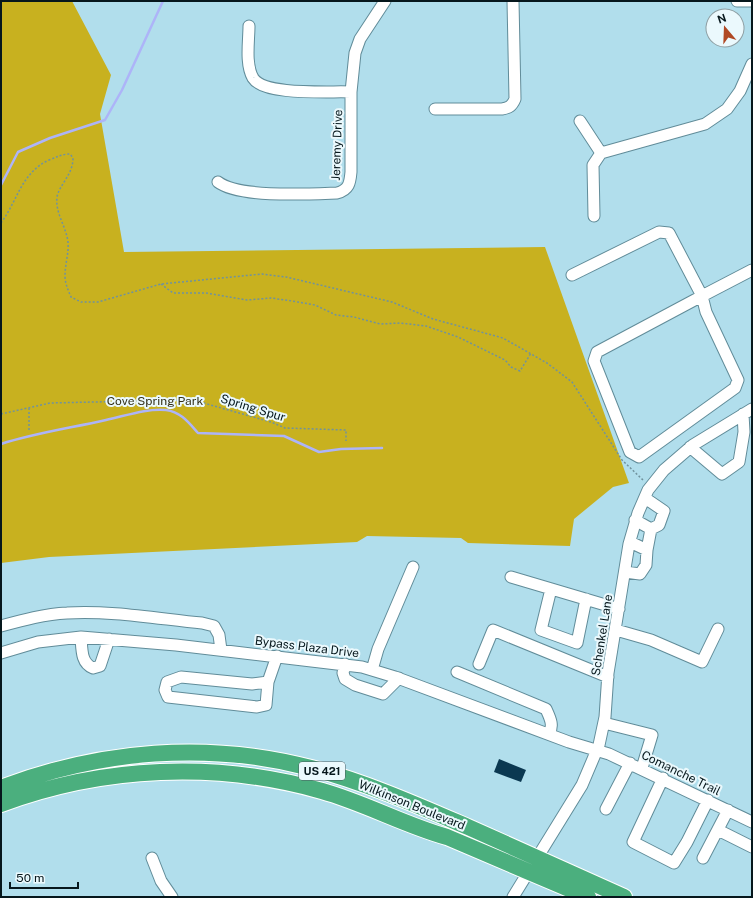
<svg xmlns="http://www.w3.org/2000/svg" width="753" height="898" font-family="'Public Sans',sans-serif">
<rect width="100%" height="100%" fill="#b1deec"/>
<!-- green -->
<path fill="#c8b11f" d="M1,1h71l39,74 -11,39 24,138 421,-5 84,236 -16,4 -39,32 -4,27 -102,-3 -7,-5 -94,-2 -10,6 -308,15 -48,6z"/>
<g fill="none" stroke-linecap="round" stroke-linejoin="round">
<!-- stream -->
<path stroke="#adb4f8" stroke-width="2.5" d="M1,185l17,-33 32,-14 55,-18 17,-30 41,-89
M1,444c34,-11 70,-16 105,-24 19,-4 41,-12 60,-10 15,2 23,13 32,23l86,3 35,16 22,-3 41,-1"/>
</g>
<!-- building -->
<path fill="#0b3851" d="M499,759l27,11 -5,12 -27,-10z"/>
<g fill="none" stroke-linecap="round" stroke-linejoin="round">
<defs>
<path id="minor" d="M737,1h15
M249,26c0,15 -4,38 4,52 11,18 77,13 98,14
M435,109h67c7,-1 10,-3 13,-10l-2,-98
M580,121l21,32
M218,182c21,16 91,12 119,11 12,-3 13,-10 14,-21v-80l4,-39 5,-14 25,-38
M594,216l-1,-51 8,-12 104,-29 22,-15 13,-18 12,-27
M572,275l87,-43 10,1 33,63 50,-26
M702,296l4,16 32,68 -3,8 -96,69 -9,-5 -36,-91 3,-9z
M690,447l32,27 17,-12 5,-30 -1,-18
M645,498l19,13 -5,14 -8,4
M635,520l16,9 -4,21
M625,572l15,2 6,-9 1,-15 -17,-8
M511,577l108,32
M551,589l-10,41 36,13 9,-44
M1,626c22,-6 44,-12 66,-13 41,-3 93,6 135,10l12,3 5,9 2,15
M616,630l35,10 51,22 16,-33
M81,637c1,13 0,26 12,31l7,-2 9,-27
M1,653l37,-11 43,-5 95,8 186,22 33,10 174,65 40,12 143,68
M345,664l-2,9 2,6 10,6 28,9 16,-16
M479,664l14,-34 115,47
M372,670l6,-21 35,-82
M457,672l89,37c4,9 8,16 3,25
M268,682l-2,23 -9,2 -89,-10 -3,-7 2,-8 14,-5 71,7 16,-2 9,-26
M604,723l48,12 -10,33
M663,778l-30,64 41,21 13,-21 21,-42
M606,809l24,-46
M718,830l34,17
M152,858l9,23 11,16
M703,858l25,-48
M513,897l69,-112 17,-40 6,-28 3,-44 21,-129 9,-31 10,-23 16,-20 29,-25 59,-36"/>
<path id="highway" d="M1,788c99,-38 207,-47 310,-20 54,14 106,37 157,59 52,23 104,47 156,70
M1,804c102,-38 216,-43 321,-13 43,12 82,34 125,46l141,60"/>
</defs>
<!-- minor casing -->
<use href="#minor" stroke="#618c99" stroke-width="13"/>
<!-- highway casing -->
<use href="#highway" stroke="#fff" stroke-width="18"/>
<!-- path -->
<path stroke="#70929d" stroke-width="1.5" stroke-dasharray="2 2" stroke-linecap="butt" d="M1,223c17,-23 20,-50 48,-63 8,-3 13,-6 21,-6l3,4c0,17 -14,27 -16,39 -2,16 9,29 11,45 1,11 -3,22 -3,34 0,7 3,14 6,21l10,5h17l63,-18 101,-10 24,3 106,25 41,17 70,19 44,25 25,19 50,78 21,20
M161,284l12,9h33l41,7 24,-2 21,3 23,4 21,10 18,2 26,7 20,-1 26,3 32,11 47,23 6,7 9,4 11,-18
M1,414l49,-11 133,-3 17,2 71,20 14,6 61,2v11
M29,430v-23"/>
<!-- minor -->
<use href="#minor" stroke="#fff" stroke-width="11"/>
<!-- highway -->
<use href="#highway" stroke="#4baf7e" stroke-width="16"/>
</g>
<g text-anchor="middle" stroke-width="4" stroke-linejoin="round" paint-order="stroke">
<!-- shield labels -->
<rect fill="#ebf9fd" stroke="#4b5b60" stroke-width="1" x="299" y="762" width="46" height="18" rx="3"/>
<g font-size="11" font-weight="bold" fill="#06171c">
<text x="322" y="775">US 421</text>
</g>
<!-- street labels -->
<g font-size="12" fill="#06171c" stroke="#ebf9fd">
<text transform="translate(337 145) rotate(-88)" y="4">Jeremy Drive</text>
<text transform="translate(253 408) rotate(17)" y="4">Spring Spur</text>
<text transform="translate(602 635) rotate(-81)" y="4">Schenkel Lane</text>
<text transform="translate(307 647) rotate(7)" y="4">Bypass Plaza Drive</text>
<text transform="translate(681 773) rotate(26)" y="4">Comanche Trail</text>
<text transform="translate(412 805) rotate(22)" y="4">Wilkinson Boulevard</text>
</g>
<!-- park labels -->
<g font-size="12" fill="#322e16" stroke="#ebf9fd">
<text x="155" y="405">Cove Spring Park</text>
</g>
</g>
<!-- border -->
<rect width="753" height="898" fill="none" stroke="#06171c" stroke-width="4"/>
<!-- north arrow -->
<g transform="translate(725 28) rotate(341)"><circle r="19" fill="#ebf9fd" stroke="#8f9fa3"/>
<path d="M0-3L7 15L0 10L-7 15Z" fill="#b04924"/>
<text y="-6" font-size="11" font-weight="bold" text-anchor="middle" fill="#06171c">N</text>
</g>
<!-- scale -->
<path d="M10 882v6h68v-6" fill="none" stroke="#06171c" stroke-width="2"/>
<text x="16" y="882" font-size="12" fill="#06171c" stroke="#ebf9fd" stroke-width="3" paint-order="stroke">50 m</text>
</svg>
